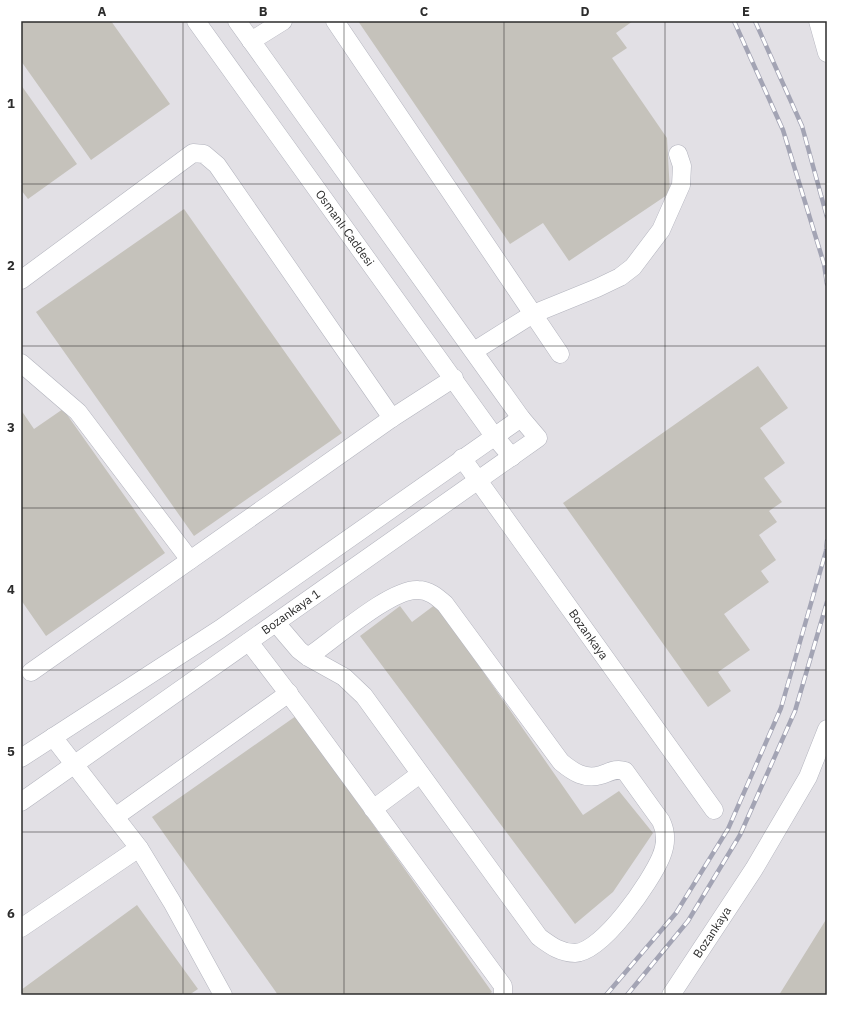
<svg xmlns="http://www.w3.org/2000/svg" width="848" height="1016" font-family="'IBM Plex Sans',sans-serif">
<rect width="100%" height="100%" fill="#ece8e0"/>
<!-- industrial -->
<path fill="#e2e0e5" d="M21,21h806v974h-806z"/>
<!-- building -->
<path fill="#c5c2bb" d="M24,21h87l59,83 -79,56 -70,-99v-38z
M358,21h275l-17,12 11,15 -15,10 55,80 3,55 -101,68 -26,-38 -33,21z
M21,85l56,79 -49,35 -7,-9z
M184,209l158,224 -148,103 -158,-224z
M758,366l30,42 -28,20 25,35 -21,15 18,24 -13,9 8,11 -18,13 17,25 -15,11 8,11 -45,32 26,36 -32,22 13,19 -23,16 -145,-204z
M63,409l102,144 -119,83 -25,-36v-190l13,19z
M436,604l147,211 36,-24 34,42 -40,59 -38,32 -215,-288 40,-30 12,16z
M296,716l196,276 -4,3h-210l-126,-178z
M137,905l61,84 -9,6h-168v-5z
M827,918v77h-48z"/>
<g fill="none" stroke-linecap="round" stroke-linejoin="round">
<defs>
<g id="minor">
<path id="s1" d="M196,21l298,415 18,21"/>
<path d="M335,21l225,333"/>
<path d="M818,21l9,32"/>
<path d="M251,41l32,-20"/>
<path d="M21,280l172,-127 11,1 13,11 175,253"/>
<path d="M474,351l59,-37 64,-26 23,-11 13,-10 28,-37 20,-45 1,-19 -4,-12"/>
<path d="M21,363l57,49 112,148"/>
<path id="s2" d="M462,458l252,352"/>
<path d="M276,623l23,27 9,7 36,20 20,19 175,241c11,8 21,16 36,16 28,-1 76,-72 86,-96 5,-12 6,-24 0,-36l-36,-50c-9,-3 -15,1 -24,4 -16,5 -28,-3 -40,-13l-116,-158c-8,-7 -16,-14 -27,-14 -27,-2 -86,51 -110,67"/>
<path d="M249,642l52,68 202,276v9"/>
<path d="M31,672l361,-254 62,-40"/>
<path d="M53,737l86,111 33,54 51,93"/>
<path d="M21,758l199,-129 301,-211"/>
<path id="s3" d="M21,802l517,-364 -17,-20 -284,-397"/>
<path d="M373,809l47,-35"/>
<path d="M115,817l174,-124"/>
<path d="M21,928l118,-80"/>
<path id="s4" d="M671,995l83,-126 54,-92 19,-48"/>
</g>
</defs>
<!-- minor casing -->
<use href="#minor" stroke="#b3b4be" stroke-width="19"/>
<!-- minor -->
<use href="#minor" stroke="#fff" stroke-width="18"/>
<defs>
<path id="rail" d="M734,21l49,109 41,134 3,20
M755,21l47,105 25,91
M606,995l70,-82 52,-84 53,-121 45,-157 1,-10
M627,995l61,-74 52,-86 55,-124 32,-109"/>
</defs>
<!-- rail casing -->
<use href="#rail" stroke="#a3a4b4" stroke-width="4.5"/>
<!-- rail -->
<use href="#rail" stroke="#fff" stroke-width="3" stroke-dasharray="9" stroke-linecap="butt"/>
</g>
<!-- grid -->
<path fill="none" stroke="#2c2c2c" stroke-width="1" stroke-opacity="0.55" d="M183,21v974M344,21v974M504,21v974M665,21v974M21,184h806M21,346h806M21,508h806M21,670h806M21,832h806"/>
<g text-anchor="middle" stroke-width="3" stroke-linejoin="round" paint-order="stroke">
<!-- street labels -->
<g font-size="12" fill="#2c2c2c" stroke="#fff">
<text dy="4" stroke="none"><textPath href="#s1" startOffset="255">Osmanlı Caddesi</textPath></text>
<text dy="4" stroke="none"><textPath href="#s3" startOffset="330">Bozankaya 1</textPath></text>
<text dy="4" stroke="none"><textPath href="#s2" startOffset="217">Bozankaya</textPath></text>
<text dy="4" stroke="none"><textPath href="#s4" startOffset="75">Bozankaya</textPath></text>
</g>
</g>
<!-- border -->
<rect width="848" height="1016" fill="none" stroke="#ffffff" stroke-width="44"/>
<rect x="22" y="22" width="804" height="972" fill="none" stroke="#2c2c2c" stroke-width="1.5"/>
<g font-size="13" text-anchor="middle" font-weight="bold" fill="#2c2c2c">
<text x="102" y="16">A</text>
<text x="263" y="16">B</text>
<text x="424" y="16">C</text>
<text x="585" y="16">D</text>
<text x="746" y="16">E</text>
<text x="11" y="108">1</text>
<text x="11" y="270">2</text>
<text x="11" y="432">3</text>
<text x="11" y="594">4</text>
<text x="11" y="756">5</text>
<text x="11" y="918">6</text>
</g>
</svg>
